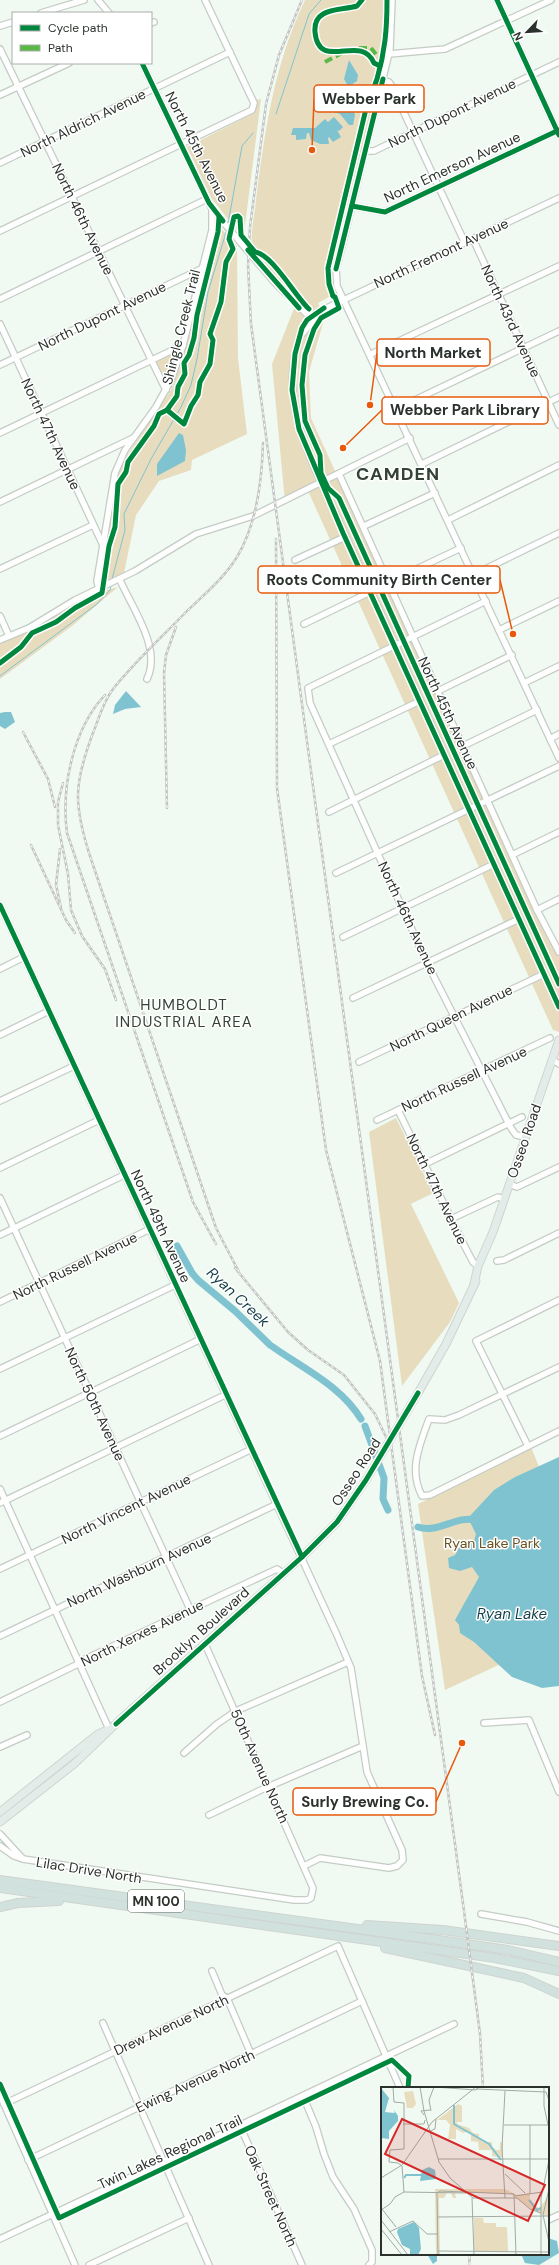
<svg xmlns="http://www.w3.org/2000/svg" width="559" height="2265" font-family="'DM Sans',sans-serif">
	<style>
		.green { fill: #e7ddbe }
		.water { fill: #80c3d0 }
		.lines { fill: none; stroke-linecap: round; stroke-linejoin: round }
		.stream { stroke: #80c3d0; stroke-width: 1 }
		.river { stroke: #80c3d0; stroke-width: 7 }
		.minor-casing { stroke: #c4ccc5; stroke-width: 8 }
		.major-casing { stroke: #cfd4d0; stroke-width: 9 }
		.highway-casing { stroke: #cfd4d0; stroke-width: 10 }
		.minor { stroke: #fdfefd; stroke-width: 5.5 }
		.major { stroke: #e2edea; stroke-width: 7 }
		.highway { stroke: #d1e1de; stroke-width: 8 }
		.rail-casing { stroke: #c3c5c3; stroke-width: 2.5 }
		.rail { stroke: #fff; stroke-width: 1; stroke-dasharray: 3; stroke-linecap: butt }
		.major-bridge-casing { stroke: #cfd4d0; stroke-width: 9; stroke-linecap: butt }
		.major-bridge { stroke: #e2edea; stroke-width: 7 }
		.quiet { stroke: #58b947; stroke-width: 4; stroke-dasharray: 8 4; stroke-linecap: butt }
		.cycleway-casing { stroke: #fff; stroke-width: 8 }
		.cycleway { stroke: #00873e; stroke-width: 5 }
		.labels { text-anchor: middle; stroke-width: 3; stroke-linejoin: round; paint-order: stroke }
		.shield { fill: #fff; stroke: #6b6f6b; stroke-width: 1 }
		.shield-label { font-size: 13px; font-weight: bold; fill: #2b312c }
		.street-label { font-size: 14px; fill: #2b312c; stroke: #fff }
		.park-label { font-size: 14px; fill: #685120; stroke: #fff }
		.neighbourhood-label { font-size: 15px; letter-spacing: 1px; fill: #344136; stroke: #fff }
		.water-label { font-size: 15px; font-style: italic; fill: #143e48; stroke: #fff }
		.district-label { font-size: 18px; font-weight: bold; letter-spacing: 1px; fill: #344136; stroke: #fff }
		.inset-river { fill: none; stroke: #80c3d0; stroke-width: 2 }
		.inset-road { fill: none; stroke: #a1aaa3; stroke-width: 1 }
		.view { fill: #d62828; fill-opacity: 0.15; stroke: #d62828; stroke-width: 2 }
		.inset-edge { fill: none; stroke: #2b312c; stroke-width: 2 }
		.leader { fill: none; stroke: #e8590c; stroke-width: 1.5 }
		.callout-dot { fill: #e8590c; stroke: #fff; stroke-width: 1.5 }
		.callout { fill: #fff; stroke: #e8590c; stroke-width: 1.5 }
		.callout-label { font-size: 15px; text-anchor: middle; font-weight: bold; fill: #2b312c }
	</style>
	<rect width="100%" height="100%" fill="#f0faf2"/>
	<g class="green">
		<path d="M305 0H389V39L340 236 333 271 335 294 318 303 325 316 309 372 311 418 460 747 535 911 559 957V1032L553 1030 308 491 285 502 272 364 297 301C289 292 257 261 253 251 249 239 255 213 256 200 265 129 274 65 305 0Z"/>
		<path d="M261 99 244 233 242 234 239 233 212 199 187 147 252 114 256 109V100Z"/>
		<path d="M217 224 237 246 238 358 247 434 192 460 191 470 159 481 136 515 124 573 104 581 100 579 117 478 123 461 171 390 182 361Z"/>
		<path d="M173 353 165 379 164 380 156 362Z"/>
		<path d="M118 587 72 626 0 679V642L34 628 96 593Z"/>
		<path d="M396 1118 433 1193 411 1204 459 1303 450 1322 402 1386 369 1132Z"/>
		<path d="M531 1447 559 1516V1637L445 1690 418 1504Z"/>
	</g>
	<g class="water">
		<path d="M349 60 358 75 357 81 351 85 350 90 344 79Z"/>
		<path d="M333 89 352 106 355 115 353 125H349L340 114 328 110 326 93Z"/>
		<path d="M334 117 343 127 339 131 337 130 341 137 333 142 329 137 328 138 329 144H320L311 140 309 133H307L306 139 296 140V135H291L293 128H315L325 119 328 122Z"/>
		<path d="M179 433 183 435 186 450 185 461 157 476V464Z"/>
		<path d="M126 691 141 707 125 709 113 714 115 705Z"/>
		<path d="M5 712H11L15 722 5 729 0 726V713Z"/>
		<path d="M559 1457V1686L542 1688 512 1677 474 1642 460 1633 459 1625 455 1620 479 1577 472 1567 460 1571 449 1568 448 1558 455 1555 460 1546 470 1544 474 1541 476 1534 468 1518 494 1490 515 1477Z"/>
		<path d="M548 2238 557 2241 559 2253 539 2265 525 2263 521 2254H548Z"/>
		<path d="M427 2254H437V2261L433 2264Z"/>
	</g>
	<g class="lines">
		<g class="stream">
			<path d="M276 114 309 14 321 0"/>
			<path d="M228 224 242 146 253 133"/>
			<path d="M112 579 125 530 124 514 151 459 181 407 191 385 197 359 208 292 227 229"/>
			<path d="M0 676 97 604 110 590 111 586"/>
		</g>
		<g class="river">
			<path d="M177 1246 192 1273 198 1280 235 1311 270 1345"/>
			<path d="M273 1347C304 1369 341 1386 361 1419"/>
			<path d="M365 1426 384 1478 383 1499 388 1510"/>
			<path d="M418 1527C438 1534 456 1515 476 1520"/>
		</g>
		<defs>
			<g id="minor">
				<path d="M98 0 109 13"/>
				<path d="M392 0 390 49 342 246 336 269 337 286 559 758"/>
				<path d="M497 0 559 135"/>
				<path d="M41 13 84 0"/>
				<path d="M151 23 154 22"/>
				<path d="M0 26 13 22"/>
				<path d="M0 49 166 390"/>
				<path d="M389 54 445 49 551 0"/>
				<path d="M142 63 212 209 276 284 313 320"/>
				<path d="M383 80 389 82 391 85 464 241"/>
				<path d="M0 95 69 63"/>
				<path d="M365 151H374L559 62"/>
				<path d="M0 163 230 52"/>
				<path d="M559 198 314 314C303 323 301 333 297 346 285 390 298 429 315 469L559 1007"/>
				<path d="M352 206 385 212 559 130"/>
				<path d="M0 231 252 110 254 103 205 0"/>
				<path d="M473 239 559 425"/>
				<path d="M0 299 207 199"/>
				<path d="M0 324 102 543"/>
				<path d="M303 333 315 318"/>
				<path d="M371 354 559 266"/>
				<path d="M0 365 203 268"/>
				<path d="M396 409 559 331"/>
				<path d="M0 433 183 345"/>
				<path d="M422 464 559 397"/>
				<path d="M339 474 537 910 559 952"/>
				<path d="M0 502 133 438"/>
				<path d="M448 520 559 465"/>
				<path d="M364 526 435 493"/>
				<path d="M295 560 345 537"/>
				<path d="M0 569 93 525"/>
				<path d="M473 575 559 533"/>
				<path d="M120 580C132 608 162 648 147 679"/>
				<path d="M389 582 461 548"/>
				<path d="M99 589 97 581 115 473 125 450 156 407 171 380 183 345 212 230V209"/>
				<path d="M486 601 308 688 310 703 427 963 511 1128 516 1135 525 1137"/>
				<path d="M0 616 9 636"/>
				<path d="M304 624 370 592"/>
				<path d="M499 630 559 601"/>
				<path d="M0 640 29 628 75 600 135 571 196 534 253 516 410 438"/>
				<path d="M524 683 559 666"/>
				<path d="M438 691 512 655"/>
				<path d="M550 739 559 734"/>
				<path d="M329 744 420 701"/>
				<path d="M463 746 537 710"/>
				<path d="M329 812 444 755"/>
				<path d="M512 855 559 832"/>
				<path d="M336 873 559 766"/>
				<path d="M0 905 337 1635 351 1668 367 1772 402 1850 403 1860 397 1866 389 1868 320 1858 304 1866"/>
				<path d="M537 910 559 899"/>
				<path d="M343 937 494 864"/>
				<path d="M0 969 24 957"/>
				<path d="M353 998 519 919"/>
				<path d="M0 1035 49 1011"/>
				<path d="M553 1060 559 1064"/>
				<path d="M359 1062 544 974"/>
				<path d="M0 1101 74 1066"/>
				<path d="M398 1110 464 1245 473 1262 478 1266"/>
				<path d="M377 1120 550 1038"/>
				<path d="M425 1164 522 1117"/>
				<path d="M0 1168 99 1120"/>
				<path d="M509 1184 517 1187 559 1167"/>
				<path d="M0 1198 190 1609"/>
				<path d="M451 1219 498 1197 504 1199"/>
				<path d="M0 1235 124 1175"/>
				<path d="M497 1261 504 1260 559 1233"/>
				<path d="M0 1302 150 1229"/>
				<path d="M559 1367 459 1415 445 1420 429 1419C420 1444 408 1470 422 1496L430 1495 559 1431"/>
				<path d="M0 1369 175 1285"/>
				<path d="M0 1436 201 1339"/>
				<path d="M528 1446 476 1341 559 1300"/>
				<path d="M0 1489 109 1729"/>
				<path d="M0 1503 227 1394"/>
				<path d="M0 1569 252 1449"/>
				<path d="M0 1636 277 1504"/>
				<path d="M0 1702 80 1663 83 1660 277 1569 283 1573"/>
				<path d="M484 1723 529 1720 559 1792"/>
				<path d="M0 1747 27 1735"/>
				<path d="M184 1753 217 1724 236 1711 348 1662"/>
				<path d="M209 1815 263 1789 363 1746"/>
				<path d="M0 1834 23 1859 14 1856 0 1846"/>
				<path d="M23 1859 294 1900H307L311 1898 313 1888 205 1644"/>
				<path d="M481 1914 527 1922 559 1931"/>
				<path d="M212 1971 222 1995 227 1998 251 2054"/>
				<path d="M103 2023 209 2265"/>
				<path d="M0 2095 75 2265"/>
				<path d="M303 2096 316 2127 324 2154 333 2177 354 2209 372 2250V2262L369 2265"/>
				<path d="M4 2104 338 1946 400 2088"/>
				<path d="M240 2126 302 2265"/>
				<path d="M28 2160 362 2001"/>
				<path d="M548 2220 559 2215"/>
				<path d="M0 2239 454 2024"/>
				<path d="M89 2265 189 2218"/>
			</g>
			<g id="major">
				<path d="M474 1284 478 1266 493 1232 559 1040"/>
				<path d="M418 1393 446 1344 476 1281"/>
				<path d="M0 1812 98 1734 107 1730"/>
				<path d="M0 1822 74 1764 123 1717 302 1557 337 1522 366 1480"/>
			</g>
			<g id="highway">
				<path d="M0 1880 453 1942 508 1950 559 1962"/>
				<path d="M0 1888 495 1958 559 1971"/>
				<path d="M0 1907 18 1903 59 1901"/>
				<path d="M367 1925 443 1930 559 1946"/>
				<path d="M385 1948 524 1978 559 1994"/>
			</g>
		</defs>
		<use href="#minor" class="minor-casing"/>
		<use href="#major" class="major-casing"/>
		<use href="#highway" class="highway-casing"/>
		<use href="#minor" class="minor"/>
		<use href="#major" class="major"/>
		<use href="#highway" class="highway"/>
		<defs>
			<g id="rail">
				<path d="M302 0 279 55 266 104 250 227 248 265 251 324 466 1926 480 2034 483 2088"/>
				<path d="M276 539 277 788 326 1150 380 1361 422 1676 435 1735"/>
				<path d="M105 695C73 729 61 787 67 833L193 1202 216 1244"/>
				<path d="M23 732 48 779 55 807"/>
				<path d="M63 783 58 802V825L68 874 71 910 82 936 105 969 116 1000"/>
				<path d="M167 808 164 673 166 655 176 627"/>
				<path d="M31 845 66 920 75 933"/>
				<path d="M60 849 56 885 61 908"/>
				<path d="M235 1268 288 1332 308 1350 344 1375 375 1414 387 1439"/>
				<path d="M239 1272 216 1228 90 856C73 804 74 783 93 733 99 718 103 702 113 689 135 661 163 636 188 610 206 593 224 578 237 557 257 524 262 481 263 443"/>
				<path d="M469 2265 470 2254"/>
			</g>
		</defs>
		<use href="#rail" class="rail-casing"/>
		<use href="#rail" class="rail"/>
		<defs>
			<path id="major-bridge" d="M366 1480 418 1393"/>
		</defs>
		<use href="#major-bridge" class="major-bridge-casing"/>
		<use href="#major-bridge" class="major-bridge"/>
		<g class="quiet">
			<path d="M359 48H371L378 57 382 58"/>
			<path d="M325 62 342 53"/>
		</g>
		<defs>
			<g id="cycleway">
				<path d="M362 0 357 6C340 11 313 7 315 32 319 73 361 32 374 63L380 66"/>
				<path d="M497 0 559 135"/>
				<path d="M142 63 209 203 223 221"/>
				<path d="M352 206 385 212 559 130"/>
				<path d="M248 250 299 308"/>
				<path d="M336 269 383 79"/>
				<path d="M333 296 335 297 339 308 321 318 314 329 305 355 302 385 305 421 320 455 321 473 328 488 339 498 559 984"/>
				<path d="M333 296 329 284 328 268 365 113C365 95 373 94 377 79 385 52 387 29 387 0"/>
				<path d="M324 308 307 320 302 328 295 354 292 390 299 429 343 533 559 1007"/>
				<path d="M167 410 184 424 191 406 198 395 200 382 210 364 213 340 210 334 221 302 226 262 233 249 229 239 234 217 238 216 240 218 241 235 255 252C272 254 295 296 309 309"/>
				<path d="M0 663 21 647 32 633 56 622 75 608 102 593 109 546 115 527 118 484 126 472 128 462 154 426 159 414 167 410 177 396 178 387 185 374 184 363 189 355 194 338 197 315 218 232 219 217"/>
				<path d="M0 905 302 1557"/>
				<path d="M116 1724 302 1557 337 1522 366 1480 418 1393"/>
				<path d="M0 2084 59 2218 392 2060 409 2076 408 2088"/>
			</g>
		</defs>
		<use href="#cycleway" class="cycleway-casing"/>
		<use href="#cycleway" class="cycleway"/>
	</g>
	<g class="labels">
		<rect class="shield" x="128" y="1890" width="56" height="22" rx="3"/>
		<g class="shield-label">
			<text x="156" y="1906">MN 100</text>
		</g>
		<g class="street-label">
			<text transform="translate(452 113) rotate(-26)" y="5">North Dupont Avenue</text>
			<text transform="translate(83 123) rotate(-26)" y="5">North Aldrich Avenue</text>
			<text transform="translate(197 147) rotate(63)" y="5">North 45th Avenue</text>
			<text transform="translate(452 167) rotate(-25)" y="5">North Emerson Avenue</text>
			<text transform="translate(83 219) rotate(64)" y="5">North 46th Avenue</text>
			<text transform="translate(441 253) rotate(-25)" y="5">North Fremont Avenue</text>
			<text transform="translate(102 316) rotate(-26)" y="5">North Dupont Avenue</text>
			<text transform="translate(511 321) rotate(65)" y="5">North 43rd Avenue</text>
			<text transform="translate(181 327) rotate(-76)" y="5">Shingle Creek Trail</text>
			<text transform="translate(51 434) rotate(65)" y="5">North 47th Avenue</text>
			<text transform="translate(448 713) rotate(65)" y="5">North 45th Avenue</text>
			<text transform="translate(408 918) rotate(65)" y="5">North 46th Avenue</text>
			<text transform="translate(451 1018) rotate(-26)" y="5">North Queen Avenue</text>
			<text transform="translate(464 1079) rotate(-25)" y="5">North Russell Avenue</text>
			<text transform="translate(524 1141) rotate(-71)" y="5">Osseo Road</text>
			<text transform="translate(437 1189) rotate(64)" y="5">North 47th Avenue</text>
			<text transform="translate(161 1226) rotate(65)" y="5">North 49th Avenue</text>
			<text transform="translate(75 1266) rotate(-26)" y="5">North Russell Avenue</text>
			<text transform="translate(95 1404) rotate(65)" y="5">North 50th Avenue</text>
			<text transform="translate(356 1472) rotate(-57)" y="5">Osseo Road</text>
			<text transform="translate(126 1509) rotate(-26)" y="5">North Vincent Avenue</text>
			<text transform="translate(139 1570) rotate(-25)" y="5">North Washburn Avenue</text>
			<text transform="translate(201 1631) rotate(-42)" y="5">Brooklyn Boulevard</text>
			<text transform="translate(142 1633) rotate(-26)" y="5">North Xerxes Avenue</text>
			<text transform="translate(260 1766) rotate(66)" y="5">50th Avenue North</text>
			<text transform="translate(89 1870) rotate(9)" y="5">Lilac Drive North</text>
			<text transform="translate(171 2025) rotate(-25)" y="5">Drew Avenue North</text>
			<text transform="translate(195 2081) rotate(-25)" y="5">Ewing Avenue North</text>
			<text transform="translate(170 2152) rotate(-25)" y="5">Twin Lakes Regional Trail</text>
			<text transform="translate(271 2196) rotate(66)" y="5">Oak Street North</text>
		</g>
		<g class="park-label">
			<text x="492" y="1548">Ryan Lake Park</text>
		</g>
		<g class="neighbourhood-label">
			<text x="184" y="1010">HUMBOLDT<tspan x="184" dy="17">INDUSTRIAL AREA</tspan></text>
		</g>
		<g class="water-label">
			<text transform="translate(238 1297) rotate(43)" y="5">Ryan Creek</text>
			<text x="512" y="1619">Ryan Lake</text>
		</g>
		<g class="district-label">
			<text x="398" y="480">CAMDEN</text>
		</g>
	</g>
	<g transform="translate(381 2087)">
		<rect width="168" height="168" fill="#f0faf2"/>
		<path d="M32 4 35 17 32 21H26L23 5ZM77 17 81 19V35H76V37L88 41 92 46 98 47V51L102 55H111V60L115 63H119V55H122V71L111 69V63H98L97 55 90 54V47L87 44 82 46 75 42V52H67L69 38 65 33H56ZM54 102H124L136 108 149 106V112L158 122 168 108V128L164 129 150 122 128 106H74L75 111H72L70 106H66L63 111H58L59 168H55ZM93 131H102L103 136H115V140H126L127 164H93Z" fill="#e7ddbe"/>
		<path d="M0 1 8 11 4 25 13 26 14 25 13 24V23L17 29V34L8 44V52L0 51ZM48 80 54 83 55 92 39 94 41 83ZM33 135 38 141 40 162 37 168H29V162L21 158 16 145 17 142Z" fill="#80c3d0"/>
		<path class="inset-river" d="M73 18V37L108 57 120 73M23 91 25 88H43M148 113 156 123 160 121"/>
		<path class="inset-road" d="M12 0 13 15 23 16V62L9 63 8 75 17 76 21 79 23 105M39 0 43 24 58 75 69 91 92 111M53 0 95 3 98 0M163 0V19L167 38M95 2 165 5 168 13M50 24 48 13 53 0M43 28 40 24 49 23M22 37H43L44 33M123 38H167M149 38V106M49 44 54 42 55 32M57 72H168M124 87 144 106M0 91 21 78 51 35 95 0M168 102 162 128 168 155M134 109 161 105M91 111 93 168M92 111H136L149 122 160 126M124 111 121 61 124 4M1 122 15 140M0 123 9 117 14 110 23 105 85 106M57 130 168 129M0 133 27 168M0 142 21 168M8 145 32 134 46 147H57M57 164 168 165M57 168 56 106 59 104 133 107 135 168M160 168V111L168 73"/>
		<path class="view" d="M21 32 164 98 147 134 4 67Z"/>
		<rect width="168" height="168" class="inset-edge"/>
	</g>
	<path class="leader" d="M312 150L314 99M370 405L377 353M343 448L382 410M513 634L500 580M462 1743L436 1802"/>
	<g class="callout-dot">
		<circle cx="312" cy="150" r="4"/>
		<circle cx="370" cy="405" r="4"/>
		<circle cx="343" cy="448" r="4"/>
		<circle cx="513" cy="634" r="4"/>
		<circle cx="462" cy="1743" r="4"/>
	</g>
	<g class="callout">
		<rect x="314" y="85" width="110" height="27" rx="4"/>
		<rect x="377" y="339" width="113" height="27" rx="4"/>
		<rect x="382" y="397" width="166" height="27" rx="4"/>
		<rect x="258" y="566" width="242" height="27" rx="4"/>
		<rect x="293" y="1788" width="143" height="27" rx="4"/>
	</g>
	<g class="callout-label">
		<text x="369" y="104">Webber Park</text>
		<text x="433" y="358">North Market</text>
		<text x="465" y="415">Webber Park Library</text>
		<text x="379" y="585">Roots Community Birth Center</text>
		<text x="365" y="1807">Surly Brewing Co.</text>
	</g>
	<rect x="12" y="12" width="140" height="52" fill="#ffffff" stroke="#aaadab"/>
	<rect x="20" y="25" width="20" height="6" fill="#00873e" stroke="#aaadab"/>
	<text x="48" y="32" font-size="12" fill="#2b312c">Cycle path</text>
	<rect x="20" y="45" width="20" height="6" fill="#58b947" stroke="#aaadab"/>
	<text x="48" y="52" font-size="12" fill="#2b312c">Path</text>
	<g transform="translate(527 32) rotate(245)" stroke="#ffffff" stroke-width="3" paint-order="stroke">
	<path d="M0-3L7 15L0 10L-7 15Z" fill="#2b312c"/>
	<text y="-6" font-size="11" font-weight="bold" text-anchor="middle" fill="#2b312c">N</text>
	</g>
</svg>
